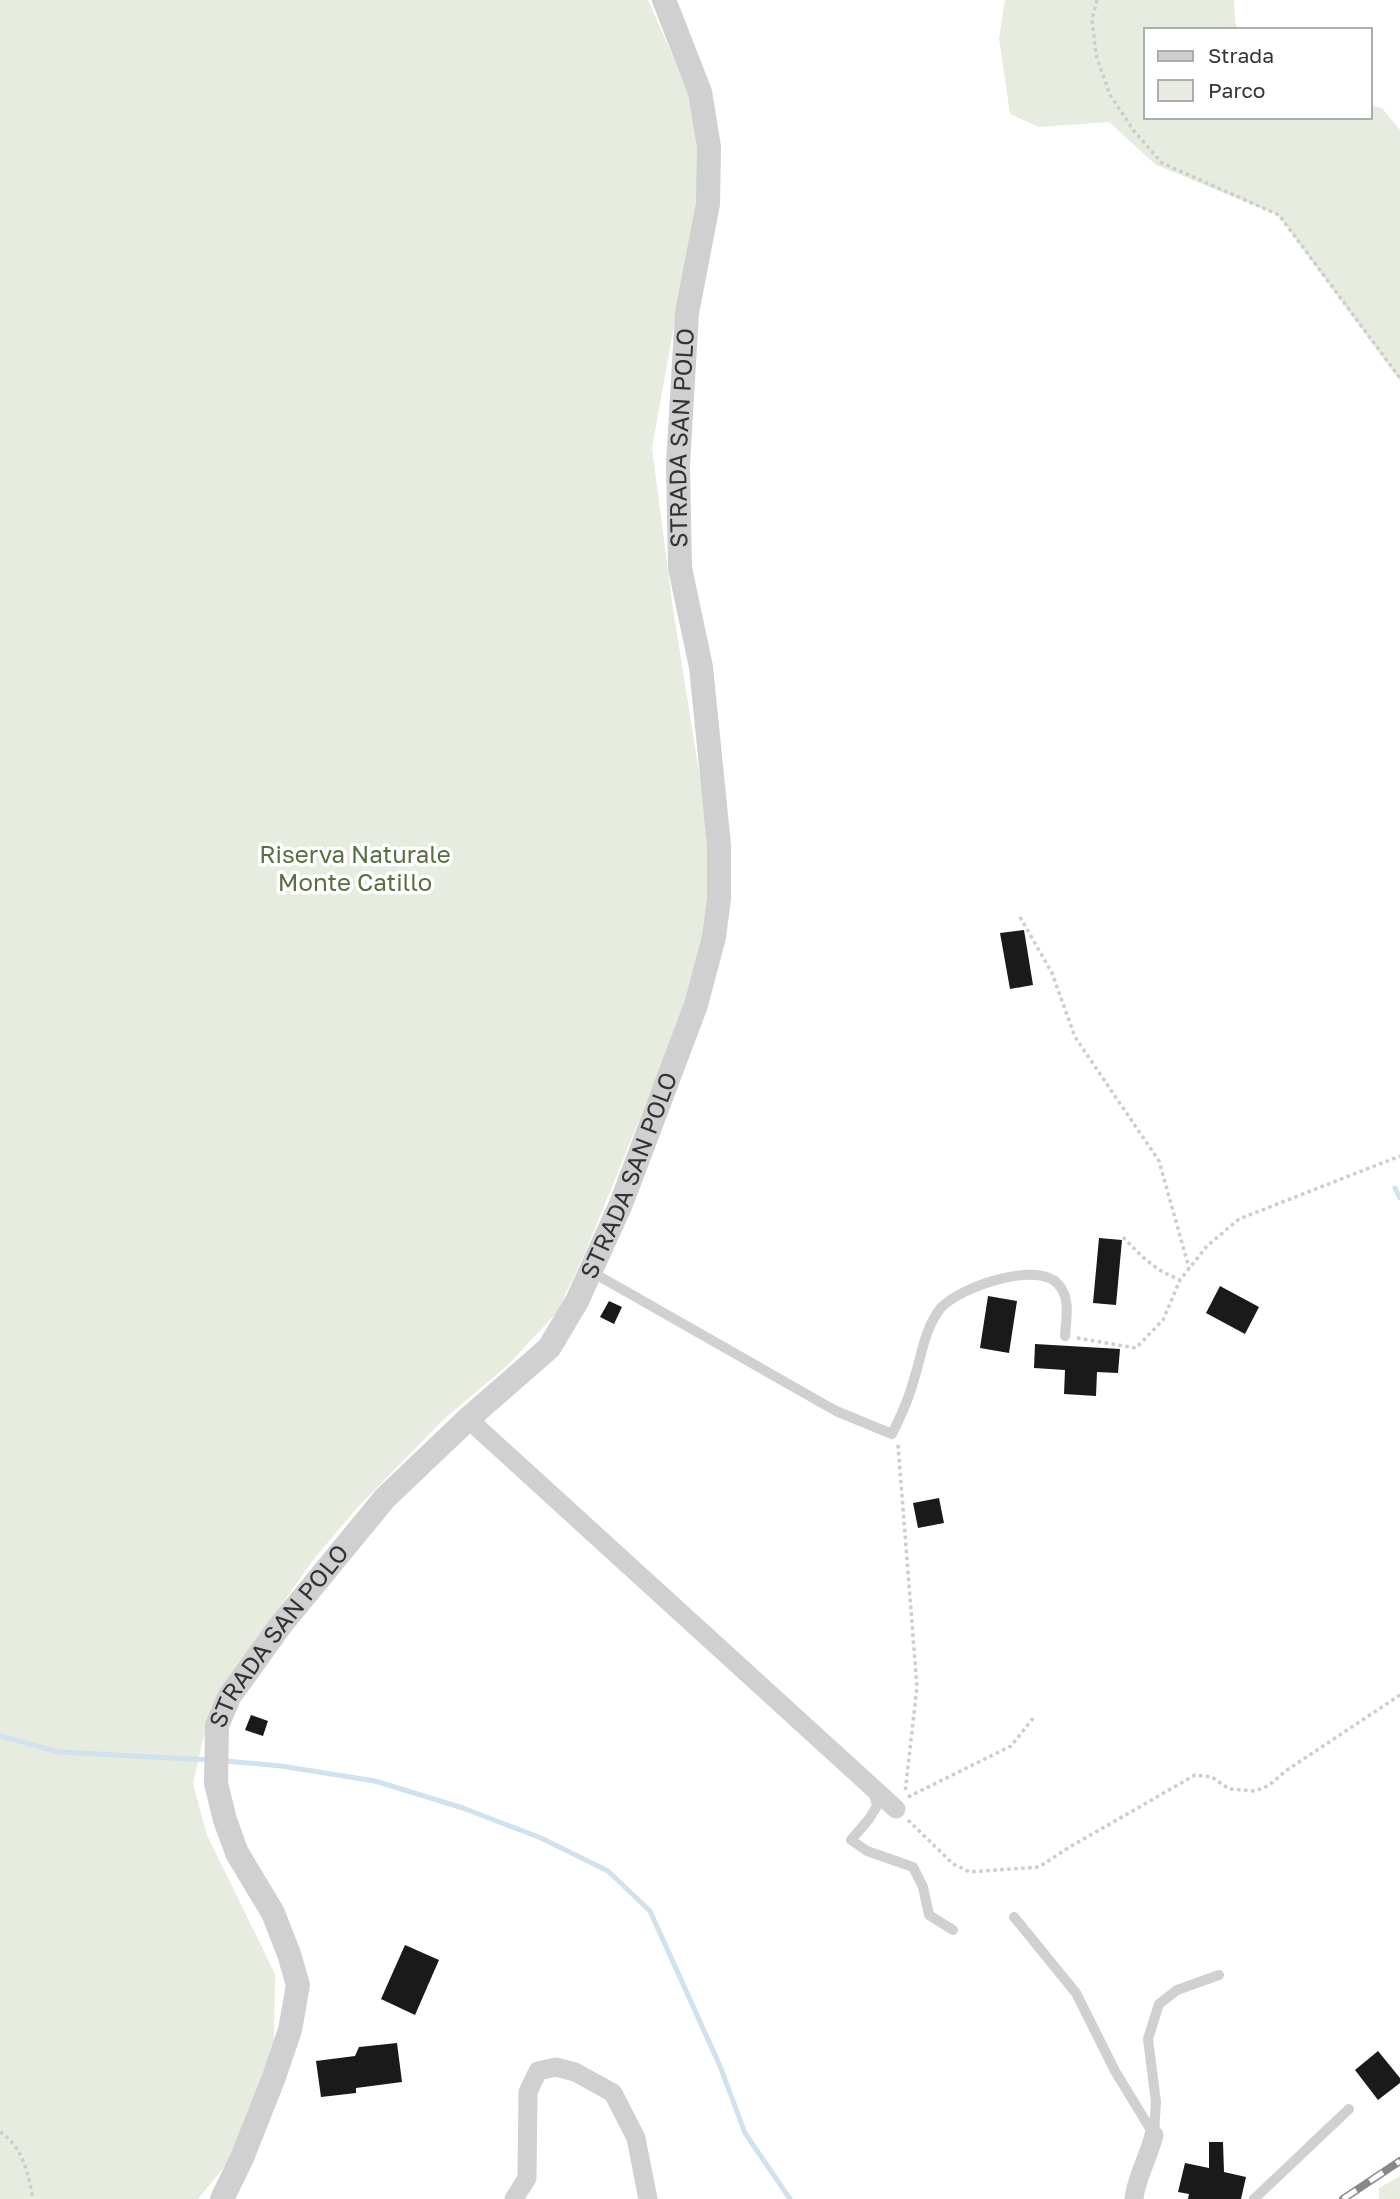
<svg xmlns="http://www.w3.org/2000/svg" width="1400" height="2199" font-family="'Golos Text',sans-serif">
	<style>
		.green { fill: #e6ecdf }
		.lines { fill: none; stroke-linecap: round; stroke-linejoin: round }
		.stream { stroke: #cfe2ee; stroke-width: 5 }
		.building { fill: #1a1a1a }
		.path { stroke: #cdcdcd; stroke-width: 3.5; stroke-dasharray: 3.5 3.5; stroke-linecap: butt }
		.service { stroke: #d0d0d0; stroke-width: 10 }
		.minor { stroke: #d0d0d0; stroke-width: 19 }
		.tertiary { stroke: #d0d0d0; stroke-width: 24 }
		.rail-casing { stroke: #888; stroke-width: 8 }
		.rail { stroke: #fff; stroke-width: 5; stroke-dasharray: 16; stroke-linecap: butt }
		.labels { text-anchor: middle; stroke-width: 7; stroke-linejoin: round; paint-order: stroke }
		.street-label { font-size: 24px; fill: #333; stroke: #fff }
		.park-label { font-size: 24px; fill: #56703f; stroke: #fff }
	</style>
	<rect width="100%" height="100%" fill="#fff"/>
	<g class="green">
		<path d="M0 0H648L698 113 702 200 675 320 652 448 673 609 712 853 706 927 686 1005 585 1253 557 1312 507 1366 444 1419 356 1509 313 1560 276 1613 213 1709 203 1739 193 1784 207 1835 275 1974 274 2045 228 2162 198 2199H0Z"/>
		<path d="M1005 0H1234L1235 23 1239 30H1146V117H1370V105L1382 108 1400 130V381L1278 215 1156 165 1109 122 1039 127 1010 114 999 38Z"/>
		<path d="M1400 2176V2199H1379V2188Z"/>
	</g>
	<g class="lines">
		<g class="stream">
			<path d="M1395 1188 1400 1198"/>
			<path d="M0 1736 59 1752 211 1760"/>
			<path d="M225 1761 281 1766 375 1781 463 1808 541 1838 608 1871 650 1911 720 2066 745 2133 790 2199"/>
		</g>
	</g>
	<g class="building">
		<path d="M1024 930 1033 985 1010 989 1000 933Z"/>
		<path d="M1099 1238 1122 1240 1116 1305 1093 1303Z"/>
		<path d="M1220 1286 1259 1307 1245 1334 1206 1313Z"/>
		<path d="M988 1296 1017 1301 1009 1353 980 1348Z"/>
		<path d="M609 1301 622 1307 614 1324 600 1317Z"/>
		<path d="M1035 1344 1120 1349 1118 1373 1097 1372 1096 1396 1064 1394 1065 1370 1034 1368Z"/>
		<path d="M939 1498 944 1523 918 1528 913 1503Z"/>
		<path d="M251 1715 268 1721 263 1736 245 1730Z"/>
		<path d="M405 1945 439 1960 415 2015 381 1999Z"/>
		<path d="M397 2043 402 2082 356 2088V2093L321 2097 316 2061 355 2056 359 2047Z"/>
		<path d="M1378 2051 1400 2078V2083L1378 2100 1355 2070Z"/>
		<path d="M1209 2142H1223L1224 2172 1246 2177 1241 2199H1188L1189 2194 1178 2192 1185 2163 1209 2168Z"/>
	</g>
	<g class="lines">
		<g class="path">
			<path d="M1097 0 1092 19 1096 55 1110 95 1134 131 1162 163 1279 215 1400 378"/>
			<path d="M1020 917 1052 973 1075 1037 1159 1161 1189 1268"/>
			<path d="M1123 1237C1140 1255 1155 1271 1179 1279"/>
			<path d="M1077 1338 1136 1348 1163 1320 1180 1280 1207 1246 1239 1219 1400 1156"/>
			<path d="M898 1445 917 1687 905 1793"/>
			<path d="M908 1797 1011 1746 1034 1717"/>
			<path d="M908 1820 953 1864 970 1872 1039 1867 1068 1848 1195 1775 1212 1777 1229 1789 1255 1791 1268 1786 1287 1770 1400 1695"/>
			<path d="M0 2132C23 2147 28 2173 33 2199"/>
		</g>
		<g class="service">
			<path d="M590 1271 836 1411 892 1434C901 1416 909 1399 914 1379 922 1355 924 1330 940 1309 957 1288 1037 1260 1058 1284 1071 1298 1066 1319 1065 1336"/>
			<path d="M874 1794 877 1806 869 1819 851 1840 867 1851 913 1867 923 1887 929 1915 953 1930"/>
			<path d="M1014 1917 1076 1993 1115 2071 1154 2135"/>
			<path d="M1154 2133 1156 2102 1148 2039 1159 2004 1177 1990 1219 1975"/>
			<path d="M1254 2199 1349 2109"/>
		</g>
		<g class="minor">
			<path d="M470 1417 479 1429 896 1809"/>
			<path d="M514 2199 527 2178 528 2092 538 2071 556 2067 575 2072 613 2093 636 2138 648 2199"/>
			<path d="M1134 2199C1136 2177 1149 2157 1154 2135"/>
		</g>
		<path class="tertiary" id="s1" d="M222 2199 242 2158 274 2077 290 2030 298 1985 289 1954 273 1913 237 1853 225 1820 216 1783 217 1726 229 1697 280 1626 385 1498 470 1417 549 1348 577 1301 621 1204 696 1005 714 937 719 899V845L701 667 680 568 678 464 687 313 708 204 709 147 700 92 664 0"/>
		<defs>
			<path id="rail" d="M1343 2199 1400 2161"/>
		</defs>
		<use href="#rail" class="rail-casing"/>
		<use href="#rail" class="rail"/>
	</g>
	<g class="labels">
		<g class="street-label">
			<text dy="8" stroke="none"><textPath href="#s1" startOffset="1958">STRADA SAN POLO</textPath></text>
			<text dy="8" stroke="none"><textPath href="#s1" startOffset="1202">STRADA SAN POLO</textPath></text>
			<text dy="8" stroke="none"><textPath href="#s1" startOffset="614">STRADA SAN POLO</textPath></text>
		</g>
		<g class="park-label">
			<text x="355" y="863">Riserva Naturale<tspan x="355" dy="28">Monte Catillo</tspan></text>
		</g>
	</g>
	<rect x="1144" y="28" width="228" height="91" fill="#ffffff" stroke="#adadad" stroke-width="2"/>
	<rect x="1158" y="51" width="35" height="10" fill="#d0d0d0" stroke="#adadad" stroke-width="2"/>
	<text x="1208" y="63" font-size="21" fill="#333333">Strada</text>
	<rect x="1158" y="80" width="35" height="21" fill="#e6ecdf" stroke="#adadad" stroke-width="2"/>
	<text x="1208" y="98" font-size="21" fill="#333333">Parco</text>
</svg>
